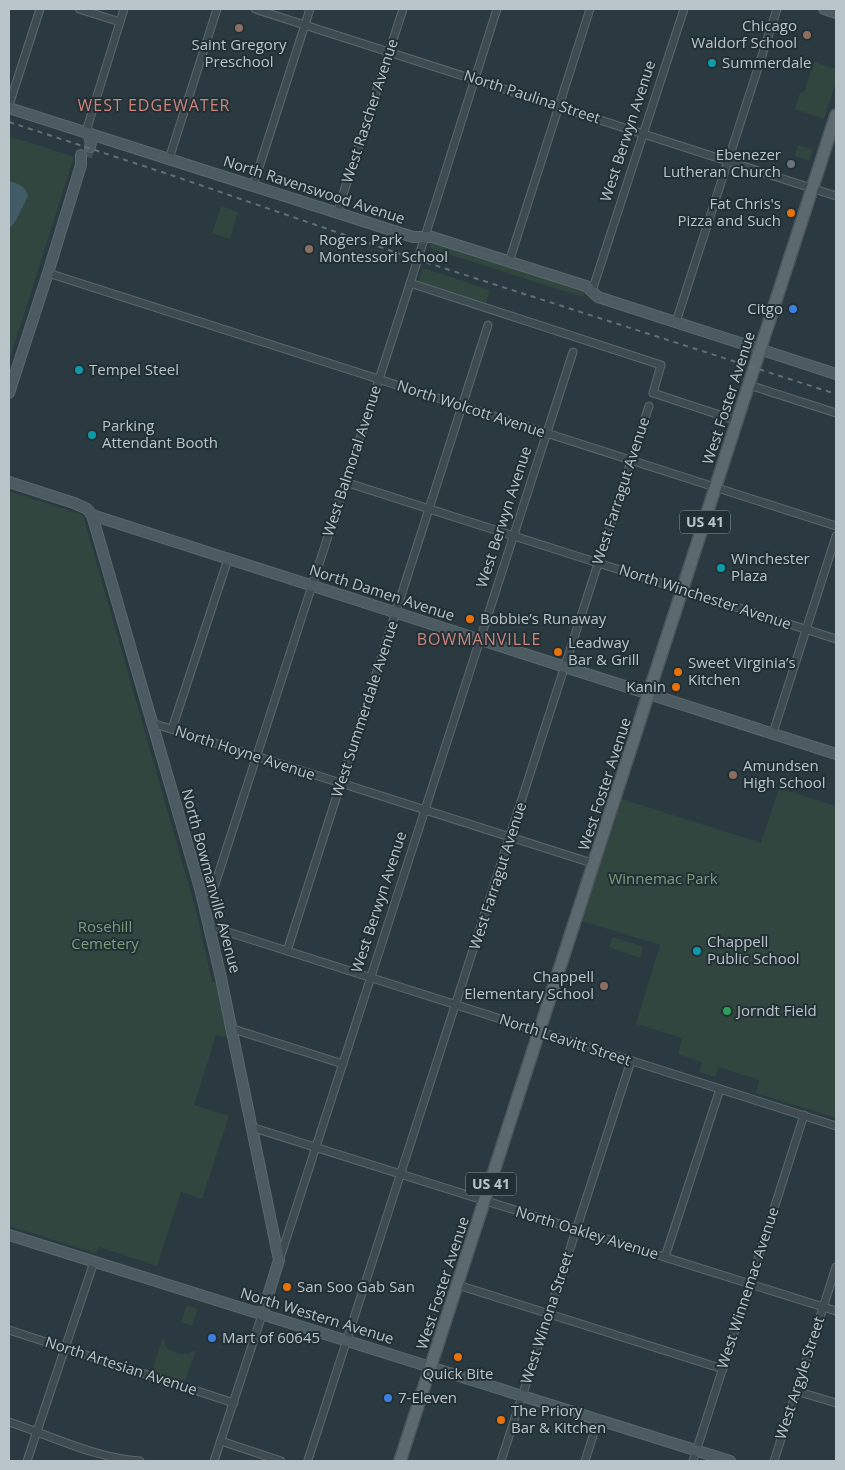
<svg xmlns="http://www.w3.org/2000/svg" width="845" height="1470" font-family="'Open Sans',sans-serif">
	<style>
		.green { fill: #30463f }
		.water { fill: #415c67 }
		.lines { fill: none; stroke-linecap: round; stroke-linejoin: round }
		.secondary-tunnel { stroke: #404f55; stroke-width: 10; stroke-dasharray: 10 5; stroke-linecap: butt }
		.street-casing { stroke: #5b686d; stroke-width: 9 }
		.secondary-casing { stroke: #5b686d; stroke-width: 12 }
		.primary-casing { stroke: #4a575c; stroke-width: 14 }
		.street { stroke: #3e4b50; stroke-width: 7 }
		.secondary { stroke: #4c5b62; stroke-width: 10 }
		.primary { stroke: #5c6a6f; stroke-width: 11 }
		.rail { stroke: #607076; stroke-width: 2; stroke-dasharray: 5 5; stroke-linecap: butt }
		.education-dot { fill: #8d6e63; stroke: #223035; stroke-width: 2 }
		.culture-dot { fill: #0f9aa8; stroke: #223035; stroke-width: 2 }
		.worship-dot { fill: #6b7280; stroke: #223035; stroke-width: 2 }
		.food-dot { fill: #e8710a; stroke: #223035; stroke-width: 2 }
		.shop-dot { fill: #3f7fe0; stroke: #223035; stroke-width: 2 }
		.leisure-dot { fill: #2e9e5b; stroke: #223035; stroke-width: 2 }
		.labels { text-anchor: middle; stroke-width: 4; stroke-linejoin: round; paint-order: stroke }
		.shield { fill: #223035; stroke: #8c989d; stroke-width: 1 }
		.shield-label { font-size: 14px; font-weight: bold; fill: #bac5ca }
		.poi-label { font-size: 15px; fill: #bac5ca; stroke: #223035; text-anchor: start }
		.street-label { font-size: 15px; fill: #bac5ca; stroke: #223035 }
		.park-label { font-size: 15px; fill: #7e9d7b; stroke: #223035 }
		.neighbourhood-label { font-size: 16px; letter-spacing: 1px; fill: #ce857c; stroke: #223035 }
	</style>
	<rect width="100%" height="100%" fill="#2a3a40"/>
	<g class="green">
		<path d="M814 62 836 69V82L824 119 795 109 800 93 804 92Z"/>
		<path d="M9 136 74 157 9 361Z"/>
		<path d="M798 145 813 150 809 161 795 156Z"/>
		<path d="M221 206 238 212 230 239 212 233Z"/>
		<path d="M432 241 585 290 583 297 429 248Z"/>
		<path d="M423 268 490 290 486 303 418 281Z"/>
		<path d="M9 491 83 515 197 914 212 982 217 983 228 1037 216 1035 194 1105 229 1116 202 1199 181 1192 157 1266 99 1247 96 1253 9 1226Z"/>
		<path d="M779 788 836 806V1118L756 1093 759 1080 719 1067 715 1077 699 1072 702 1062 678 1054 682 1038 636 1024 660 945 582 921 622 799 761 843Z"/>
		<path d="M613 937 636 944V945L643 947 640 958 609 947Z"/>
		<path d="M187 1305 198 1309 192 1326 181 1322Z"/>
		<path d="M163 1337 166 1347 169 1350 181 1354H188L196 1350 184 1384 151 1374Z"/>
	</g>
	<path class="water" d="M9 181C18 184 25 185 28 196L15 222 9 229Z"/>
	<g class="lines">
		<path class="secondary-tunnel" d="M87 157 90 147"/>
		<defs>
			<g id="street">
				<path d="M79 9 120 22"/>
				<path d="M255 9 836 196"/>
				<path d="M9 105 40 9"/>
				<path d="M88 133V125L124 9"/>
				<path d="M169 159 217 9"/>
				<path d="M253 186 310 9"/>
				<path d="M337 213 403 9"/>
				<path d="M509 262 590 9"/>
				<path d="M48 273 836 526"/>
				<path d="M410 283 661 365 653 393 738 421"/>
				<path d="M592 291 684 9"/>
				<path d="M676 322 777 9"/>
				<path d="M749 385 836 413"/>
				<path d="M345 482 836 639"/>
				<path d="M152 723 595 864"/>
				<path d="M172 729 228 559"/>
				<path d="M773 733 836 536"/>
				<path d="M206 912 408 290 497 9"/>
				<path d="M209 926 836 1126"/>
				<path d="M287 951 488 325"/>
				<path d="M230 1028 343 1064"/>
				<path d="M251 1127 836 1311"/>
				<path d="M665 1257 720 1089"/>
				<path d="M280 1258 573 352"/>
				<path d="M458 1285 723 1369"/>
				<path d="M9 1330 234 1403"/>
				<path d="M796 1391 836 1403"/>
				<path d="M9 1422C52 1436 95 1458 140 1461"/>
				<path d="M221 1441 281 1461"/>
				<path d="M308 1460 649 406"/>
				<path d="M27 1461 94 1262"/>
				<path d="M214 1461 262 1315"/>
				<path d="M501 1461 631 1061"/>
				<path d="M585 1461 598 1420"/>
				<path d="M693 1461 804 1115"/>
				<path d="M774 1461 836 1267"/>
			</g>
			<g id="secondary">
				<path d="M824 9 836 13"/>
				<path d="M9 108 413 237H432L586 286 598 297 836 374"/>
				<path d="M88 133 91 143 90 147"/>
				<path d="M9 393 48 273 81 165V155"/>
				<path d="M9 482 74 503 87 509 92 515 836 754"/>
				<path d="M92 515 200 888 221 978 279 1260 262 1315"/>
				<path d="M9 1235 730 1461"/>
			</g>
			<path id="primary" d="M400 1461 836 115"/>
		</defs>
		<use href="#street" class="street-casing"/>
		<use href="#secondary" class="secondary-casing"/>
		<use href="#primary" class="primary-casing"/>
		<use href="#street" class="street"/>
		<use href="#secondary" class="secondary"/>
		<use href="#primary" class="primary"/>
		<path class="rail" d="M9 122 168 174 406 256 836 394"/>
	</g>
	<g class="education-dot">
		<circle cx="239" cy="28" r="5"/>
		<circle cx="807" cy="35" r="5"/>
		<circle cx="309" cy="249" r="5"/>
		<circle cx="733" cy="775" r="5"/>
		<circle cx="604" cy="986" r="5"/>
	</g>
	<g class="culture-dot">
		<circle cx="712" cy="63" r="5"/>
		<circle cx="79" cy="370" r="5"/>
		<circle cx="92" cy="435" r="5"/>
		<circle cx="721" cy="568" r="5"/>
		<circle cx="697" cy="951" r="5"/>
	</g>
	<circle class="worship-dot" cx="791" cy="164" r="5"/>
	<g class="food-dot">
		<circle cx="791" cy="213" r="5"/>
		<circle cx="470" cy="619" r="5"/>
		<circle cx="558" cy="652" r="5"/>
		<circle cx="678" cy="672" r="5"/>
		<circle cx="676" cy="687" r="5"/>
		<circle cx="287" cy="1287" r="5"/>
		<circle cx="458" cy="1357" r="5"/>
		<circle cx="501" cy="1420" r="5"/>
	</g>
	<g class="shop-dot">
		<circle cx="793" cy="309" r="5"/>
		<circle cx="212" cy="1338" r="5"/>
		<circle cx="388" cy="1398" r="5"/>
	</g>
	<circle class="leisure-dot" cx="727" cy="1011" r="5"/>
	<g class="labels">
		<g class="shield">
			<rect x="680" y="510.5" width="50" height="23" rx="4"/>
			<rect x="466" y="1172.5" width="50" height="23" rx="4"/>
		</g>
		<g class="shield-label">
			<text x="705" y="527">US 41</text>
			<text x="491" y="1189">US 41</text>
		</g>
		<g class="poi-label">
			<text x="797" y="31" text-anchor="end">Chicago<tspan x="797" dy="17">Waldorf School</tspan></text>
			<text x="239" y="50" text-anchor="middle">Saint Gregory<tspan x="239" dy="17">Preschool</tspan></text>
			<text x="722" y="68">Summerdale</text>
			<text x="781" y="160" text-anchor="end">Ebenezer<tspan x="781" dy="17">Lutheran Church</tspan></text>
			<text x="781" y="209" text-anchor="end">Fat Chris's<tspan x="781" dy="17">Pizza and Such</tspan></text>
			<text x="319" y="245">Rogers Park<tspan x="319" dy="17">Montessori School</tspan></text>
			<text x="783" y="314" text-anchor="end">Citgo</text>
			<text x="89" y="375">Tempel Steel</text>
			<text x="102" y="431">Parking<tspan x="102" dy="17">Attendant Booth</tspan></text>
			<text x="731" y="564">Winchester<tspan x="731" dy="17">Plaza</tspan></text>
			<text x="480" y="624">Bobbie’s Runaway</text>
			<text x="568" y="648">Leadway<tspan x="568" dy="17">Bar &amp; Grill</tspan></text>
			<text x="688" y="668">Sweet Virginia’s<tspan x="688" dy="17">Kitchen</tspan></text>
			<text x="666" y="692" text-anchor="end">Kanin</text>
			<text x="743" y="771">Amundsen<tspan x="743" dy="17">High School</tspan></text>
			<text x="707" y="947">Chappell<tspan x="707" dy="17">Public School</tspan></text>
			<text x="594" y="982" text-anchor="end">Chappell<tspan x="594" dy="17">Elementary School</tspan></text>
			<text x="737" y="1016">Jorndt Field</text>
			<text x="297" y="1292">San Soo Gab San</text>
			<text x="222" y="1343">Mart of 60645</text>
			<text x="458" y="1379" text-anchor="middle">Quick Bite</text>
			<text x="398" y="1403">7-Eleven</text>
			<text x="511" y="1416">The Priory<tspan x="511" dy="17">Bar &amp; Kitchen</tspan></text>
		</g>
		<g class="street-label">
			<text transform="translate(532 97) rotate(18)" y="5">North Paulina Street</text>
			<text transform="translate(370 111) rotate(-72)" y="5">West Rascher Avenue</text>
			<text transform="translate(628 131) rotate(-72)" y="5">West Berwyn Avenue</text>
			<text transform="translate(314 190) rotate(18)" y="5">North Ravenswood Avenue</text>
			<text transform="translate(729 398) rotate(-72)" y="5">West Foster Avenue</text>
			<text transform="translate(471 409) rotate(18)" y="5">North Wolcott Avenue</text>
			<text transform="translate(352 461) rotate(-72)" y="5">West Balmoral Avenue</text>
			<text transform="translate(621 491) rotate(-72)" y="5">West Farragut Avenue</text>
			<text transform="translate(504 517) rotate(-72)" y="5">West Berwyn Avenue</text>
			<text transform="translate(382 593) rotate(18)" y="5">North Damen Avenue</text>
			<text transform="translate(705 597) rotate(18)" y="5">North Winchester Avenue</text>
			<text transform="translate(365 709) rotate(-72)" y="5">West Summerdale Avenue</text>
			<text transform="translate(245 753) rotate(18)" y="5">North Hoyne Avenue</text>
			<text transform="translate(605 784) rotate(-72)" y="5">West Foster Avenue</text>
			<text transform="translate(498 876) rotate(-72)" y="5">West Farragut Avenue</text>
			<text transform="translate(211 881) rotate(75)" y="5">North Bowmanville Avenue</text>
			<text transform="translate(379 902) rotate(-72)" y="5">West Berwyn Avenue</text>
			<text transform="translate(565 1040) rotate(18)" y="5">North Leavitt Street</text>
			<text transform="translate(587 1233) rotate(17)" y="5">North Oakley Avenue</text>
			<text transform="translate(443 1283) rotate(-72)" y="5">West Foster Avenue</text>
			<text transform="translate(748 1288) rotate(-72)" y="5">West Winnemac Avenue</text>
			<text transform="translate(317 1316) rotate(17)" y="5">North Western Avenue</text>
			<text transform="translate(547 1318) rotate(-72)" y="5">West Winona Street</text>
			<text transform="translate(121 1366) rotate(18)" y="5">North Artesian Avenue</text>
			<text transform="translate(800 1378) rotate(-72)" y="5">West Argyle Street</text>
		</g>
		<g class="park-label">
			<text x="663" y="884">Winnemac Park</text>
			<text x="105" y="932">Rosehill<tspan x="105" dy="17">Cemetery</tspan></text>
		</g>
		<g class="neighbourhood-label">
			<text x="154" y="111">WEST EDGEWATER</text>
			<text x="479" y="645">BOWMANVILLE</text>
		</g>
	</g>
	<rect width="845" height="1470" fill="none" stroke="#bac5ca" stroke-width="20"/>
</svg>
